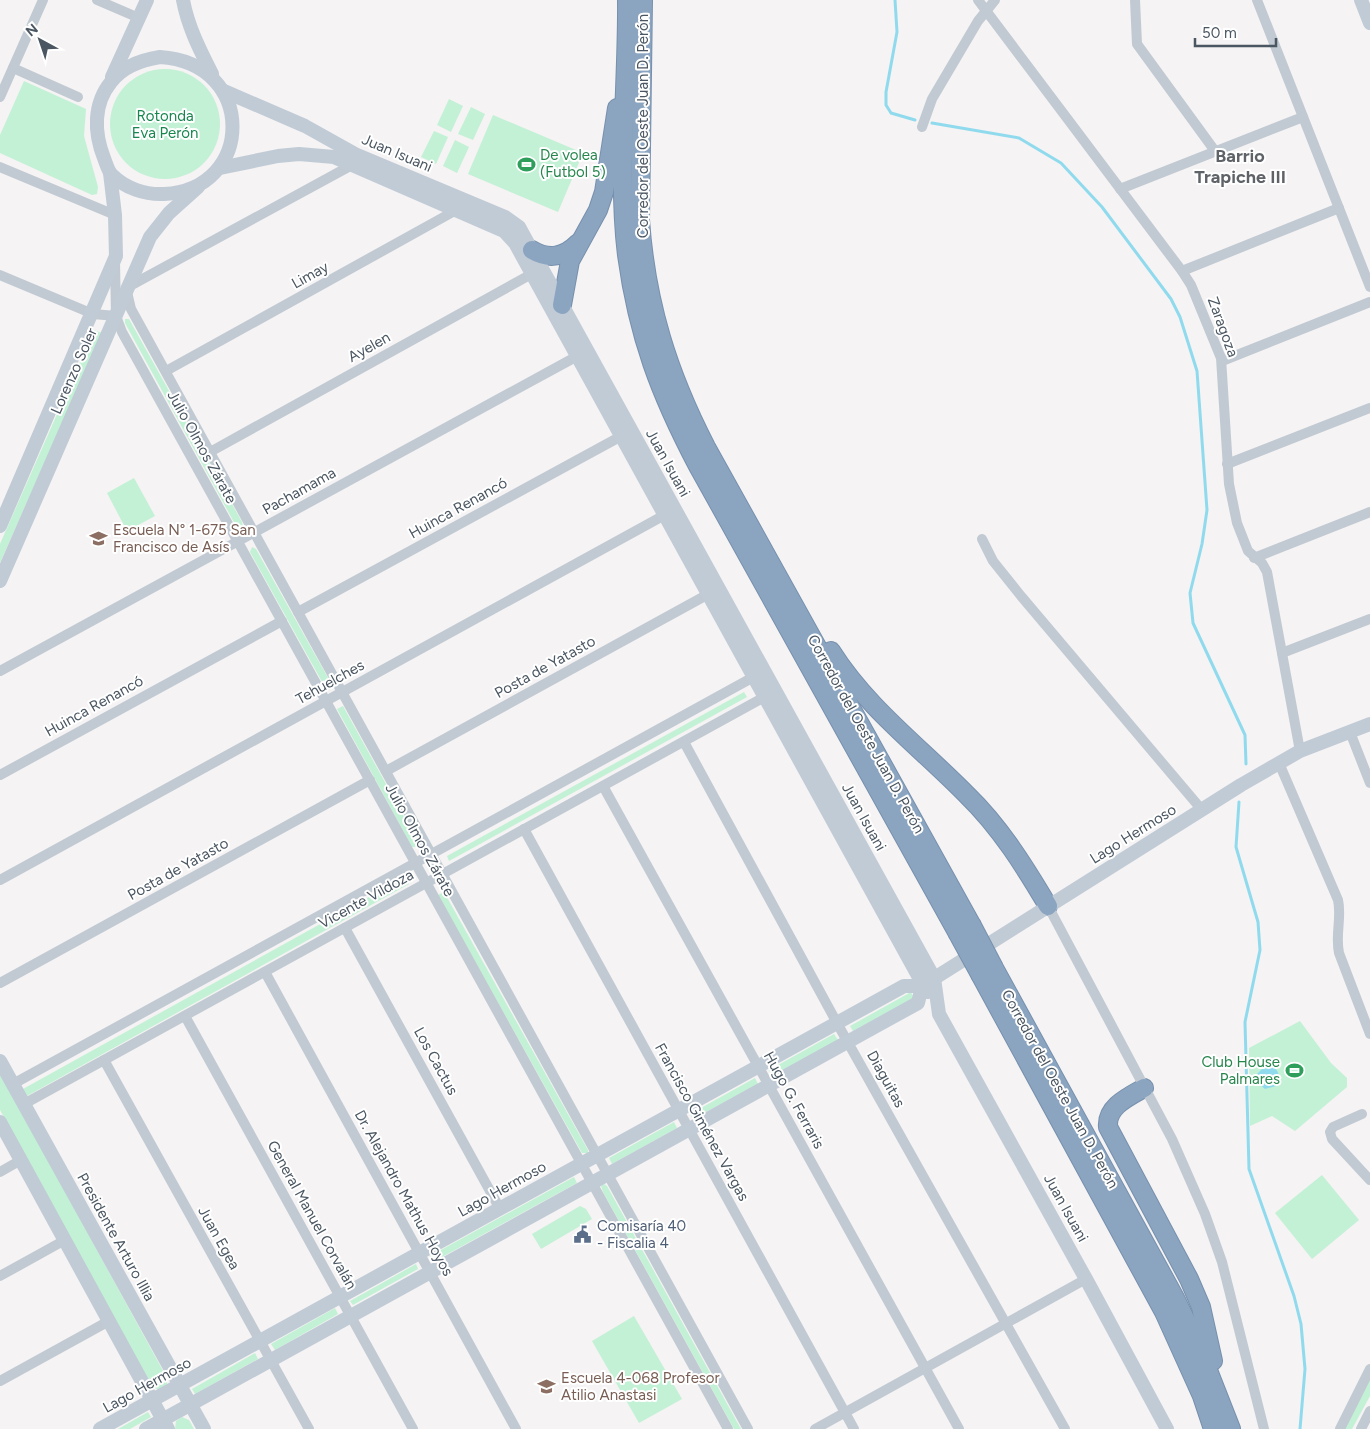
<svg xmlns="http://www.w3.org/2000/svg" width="1370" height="1429" font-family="Figtree,sans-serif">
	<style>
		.green { fill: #c3f1d5 }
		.water { fill: #90daee }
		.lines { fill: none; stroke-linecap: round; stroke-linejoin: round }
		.stream { stroke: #90daee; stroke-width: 3 }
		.highway-casing { stroke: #7690ad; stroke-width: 20 }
		.street { stroke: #c1cad2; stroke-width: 10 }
		.secondary { stroke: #c1cbd6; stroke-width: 14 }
		.highway { stroke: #8ba5c1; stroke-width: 18 }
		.highway-bridge-casing { stroke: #7690ad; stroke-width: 20; stroke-linecap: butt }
		.highway-bridge { stroke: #8ba5c1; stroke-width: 18 }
		.labels { text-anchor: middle; stroke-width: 4; stroke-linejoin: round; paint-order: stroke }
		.park-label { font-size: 15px; fill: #17864f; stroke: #fff }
		.street-label { font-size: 15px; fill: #4a5661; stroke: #fff }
		.leisure-label { font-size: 15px; fill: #27864d; stroke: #fff; text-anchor: start }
		.education-label { font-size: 15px; fill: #785e54; stroke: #fff; text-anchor: start }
		.service-label { font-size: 15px; fill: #4e5e75; stroke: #fff; text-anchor: start }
		.quarter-label { font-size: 18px; font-weight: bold; fill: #5f6368; stroke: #fff }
	</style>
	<rect width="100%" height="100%" fill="#f5f3f3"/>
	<g class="green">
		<circle cx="165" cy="124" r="55"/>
		<path d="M24 81 86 109 84 136 98 187 97 194 92 195 0 153V135Z"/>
		<path d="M449 99 463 106 451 132 437 125Z"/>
		<path d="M471 107 485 114 473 140 458 134Z"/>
		<path d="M493 115 583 153 558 212 468 174Z"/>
		<path d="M434 131 448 137 436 164 421 157Z"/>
		<path d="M455 140 469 147 457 173 443 166Z"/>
		<path d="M125 319H129L242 522 243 527 240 529 236 526 125 323Z"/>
		<path d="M94 330 102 333 0 563V544Z"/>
		<path d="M134 478 155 516 127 531 107 493Z"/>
		<path d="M252 547 256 549 332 685 330 690 326 689 250 552Z"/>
		<path d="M744 692 747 697 449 861 447 856Z"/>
		<path d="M343 706 418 842 417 847H412L337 709Z"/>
		<path d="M405 877 409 884 27 1096 23 1089Z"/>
		<path d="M444 892 588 1150V1153H582L438 895Z"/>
		<path d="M911 992 914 998 853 1031 850 1026Z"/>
		<path d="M1300 1021 1331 1063 1347 1078V1087L1295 1131 1272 1116 1250 1126 1249 1048Z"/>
		<path d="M834 1034 838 1040 772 1076 769 1070Z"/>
		<path d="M0 1073 167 1378V1384L159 1390 151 1386 0 1110Z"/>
		<path d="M755 1078 758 1084 693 1119 690 1114Z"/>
		<path d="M674 1122 677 1128 612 1164 609 1158Z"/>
		<path d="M1322 1175 1359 1220 1312 1259 1275 1213Z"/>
		<path d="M574 1177 577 1183 433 1262 430 1256Z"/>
		<path d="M604 1184 607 1186 741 1429H734L603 1192 601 1186Z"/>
		<path d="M580 1206 586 1209 592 1219 541 1249 532 1234Z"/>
		<path d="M416 1264 418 1269 353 1305 350 1301Z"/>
		<path d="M335 1308 338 1314 275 1350 271 1344Z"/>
		<path d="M634 1316 682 1399 639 1423 592 1341Z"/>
		<path d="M255 1353 258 1359 195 1394 192 1389Z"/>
		<path d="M1370 1377V1396L1352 1429H1344Z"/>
		<path d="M148 1412 151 1417 130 1429H118Z"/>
		<path d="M182 1417 189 1420 194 1429H175L176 1421Z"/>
	</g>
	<path class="water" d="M1268 1063C1278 1069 1282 1075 1276 1086L1265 1089 1258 1083 1257 1074Z"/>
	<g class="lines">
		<g class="stream">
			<path d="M895 0 897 32 886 92V105L891 113 915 120"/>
			<path d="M932 123 1019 138 1061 163 1102 207 1171 299 1180 317 1197 371 1207 510 1202 544 1190 593 1193 623 1245 735 1246 764"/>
			<path d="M1239 802 1236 847 1258 922 1260 950 1245 1022 1249 1169 1294 1296 1301 1324 1305 1369 1300 1429"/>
		</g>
		<defs>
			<g id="highway">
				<path d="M627 0C628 82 617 174 627 255 638 336 660 394 698 466L957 932"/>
				<path d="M643 0 640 220C646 304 668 373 706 447L971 924"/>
				<path d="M532 250C549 260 564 257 578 243"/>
				<path d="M562 305 570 261 598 210 604 192 617 108"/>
				<path d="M831 651C867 708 920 747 967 795 1000 827 1025 867 1048 906"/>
				<path d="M994 968 1175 1298 1200 1350 1231 1429"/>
				<path d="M981 976 1164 1312 1202 1396 1213 1429"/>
				<path d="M1144 1088C1128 1097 1106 1107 1108 1127L1189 1279 1201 1307 1213 1361"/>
			</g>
		</defs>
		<use href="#highway" class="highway-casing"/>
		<g class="street">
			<path d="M97 0 139 18"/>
			<path d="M978 0 1182 271 1191 285 1221 358 1229 484 1237 523 1248 551 1262 563 1267 572 1300 751"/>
			<path d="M1135 0 1137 44 1215 151"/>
			<path d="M1257 0 1370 287"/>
			<path d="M13 68 78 97"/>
			<path d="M0 97 43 0"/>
			<path d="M922 127 932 99 978 21 995 0"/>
			<path d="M354 161 352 165 126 288 131 309 748 1429"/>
			<path d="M0 167 115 215"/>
			<path d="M1120 189 1303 117"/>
			<path d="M115 262 116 316 122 332 728 1429"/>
			<path d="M1182 271 1339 208"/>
			<path d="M0 275 93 314 116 316"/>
			<path d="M1222 361 1370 302"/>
			<path d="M166 371 460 208"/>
			<path d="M210 452 537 271"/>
			<path d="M1227 464 1370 408"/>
			<path d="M982 539 993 561 1021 596 1202 810"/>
			<path d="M1254 558 1370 512"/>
			<path d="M298 612 627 433"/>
			<path d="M1282 653 1370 619"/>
			<path d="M0 671 583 353"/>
			<path d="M1350 732 1370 783"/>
			<path d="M684 742 837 1023 1065 1429"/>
			<path d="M1279 763 1338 900C1342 917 1335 935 1339 953L1370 1034"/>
			<path d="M386 771 714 591"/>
			<path d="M0 775 282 621"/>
			<path d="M603 786 959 1429"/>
			<path d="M524 829 854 1429"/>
			<path d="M0 880 670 512"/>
			<path d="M1048 906 1172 1139 1205 1214 1222 1262 1264 1429"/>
			<path d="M345 928 500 1209"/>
			<path d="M265 972 516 1429"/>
			<path d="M0 983 370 780"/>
			<path d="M185 1016 413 1429"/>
			<path d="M104 1060 309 1429"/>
			<path d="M13 1084 759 674"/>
			<path d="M24 1104 770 694"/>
			<path d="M1362 1114 1333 1127 1330 1132 1332 1139 1370 1180"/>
			<path d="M0 1172 21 1160"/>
			<path d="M0 1276 65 1240"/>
			<path d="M0 1381 109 1321"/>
			<path d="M815 1429 1086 1279"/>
			<path d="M1340 1429 1370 1369"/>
			<path d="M1361 1429 1370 1411"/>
		</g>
		<g class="secondary">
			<path d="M183 0C188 27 200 50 212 74"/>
			<path d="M1361 0 1370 23"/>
			<path d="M160 57C257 63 255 190 164 194 145 195 125 188 112 175 108 171 106 163 104 158 94 133 93 104 111 82 123 66 141 60 160 57Z"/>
			<path d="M112 77 147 0"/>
			<path d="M224 91 305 126 357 155 505 217 519 227 934 978 939 1014 1086 1279 1167 1429"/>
			<path d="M220 168 278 156 299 154 334 157 504 231 515 243 927 992"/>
			<path d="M0 526 116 256 115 215 110 173"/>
			<path d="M0 581 150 237 169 213 198 187"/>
			<path d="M0 1061 204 1429"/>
			<path d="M0 1122 168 1429"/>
			<path d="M100 1429 904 986H922L1241 785 1300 751 1370 724"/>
			<path d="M146 1429 918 1003 922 986"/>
		</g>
		<use href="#highway" class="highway"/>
		<defs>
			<g id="highway-bridge">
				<path d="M971 924 994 968"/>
				<path d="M957 932 981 976"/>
			</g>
		</defs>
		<use href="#highway-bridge" class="highway-bridge-casing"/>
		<use href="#highway-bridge" class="highway-bridge"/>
	</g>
	<defs>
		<symbol id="stadium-bare" viewBox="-9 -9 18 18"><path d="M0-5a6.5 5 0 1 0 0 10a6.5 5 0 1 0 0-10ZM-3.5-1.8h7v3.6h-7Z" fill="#2e9e5b" stroke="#fff" stroke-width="2.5" paint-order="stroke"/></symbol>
		<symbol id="school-bare" viewBox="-9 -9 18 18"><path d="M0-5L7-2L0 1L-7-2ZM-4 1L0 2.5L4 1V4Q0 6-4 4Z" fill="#8d6e63" stroke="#fff" stroke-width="2.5" paint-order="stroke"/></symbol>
		<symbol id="civic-bare" viewBox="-9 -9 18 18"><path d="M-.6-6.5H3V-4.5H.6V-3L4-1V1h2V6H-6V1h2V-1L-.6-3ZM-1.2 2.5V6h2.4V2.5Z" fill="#5c6f8a" stroke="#fff" stroke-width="2.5" paint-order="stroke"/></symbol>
	</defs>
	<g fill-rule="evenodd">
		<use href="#stadium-bare" x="514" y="152" width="25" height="25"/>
		<use href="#school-bare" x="86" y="526" width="25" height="25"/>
		<use href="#stadium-bare" x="1282" y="1058" width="25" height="25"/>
		<use href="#civic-bare" x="570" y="1222" width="25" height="25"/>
		<use href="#school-bare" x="534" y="1374" width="25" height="25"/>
	</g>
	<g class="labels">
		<g class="park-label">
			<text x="165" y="121">Rotonda<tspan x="165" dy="17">Eva Perón</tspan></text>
		</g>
		<g class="street-label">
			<text transform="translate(643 126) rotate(-90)" y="5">Corredor del Oeste Juan D. Perón</text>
			<text transform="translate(397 153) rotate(23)" y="5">Juan Isuani</text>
			<text transform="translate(310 275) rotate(-29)" y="5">Limay</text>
			<text transform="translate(1223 327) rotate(70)" y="5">Zaragoza</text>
			<text transform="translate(369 347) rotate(-29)" y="5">Ayelen</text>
			<text transform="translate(74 371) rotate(-66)" y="5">Lorenzo Soler</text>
			<text transform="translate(202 447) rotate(61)" y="5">Julio Olmos Zárate</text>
			<text transform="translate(668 463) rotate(61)" y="5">Juan Isuani</text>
			<text transform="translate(299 491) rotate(-29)" y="5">Pachamama</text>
			<text transform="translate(458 508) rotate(-29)" y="5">Huinca Renancó</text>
			<text transform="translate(545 667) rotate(-29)" y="5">Posta de Yatasto</text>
			<text transform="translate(330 682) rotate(-29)" y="5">Tehuelches</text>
			<text transform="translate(94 706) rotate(-29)" y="5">Huinca Renancó</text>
			<text transform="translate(866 734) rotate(61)" y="5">Corredor del Oeste Juan D. Perón</text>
			<text transform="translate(864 817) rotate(61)" y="5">Juan Isuani</text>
			<text transform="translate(1133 834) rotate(-32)" y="5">Lago Hermoso</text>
			<text transform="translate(420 840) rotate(61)" y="5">Julio Olmos Zárate</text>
			<text transform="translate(178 869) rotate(-29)" y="5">Posta de Yatasto</text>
			<text transform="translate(366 899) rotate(-29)" y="5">Vicente Vildoza</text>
			<text transform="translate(436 1061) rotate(61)" y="5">Los Cactus</text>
			<text transform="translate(886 1079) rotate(61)" y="5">Diaguitas</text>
			<text transform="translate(1060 1089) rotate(61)" y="5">Corredor del Oeste Juan D. Perón</text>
			<text transform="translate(794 1100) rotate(61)" y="5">Hugo G. Ferraris</text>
			<text transform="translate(702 1122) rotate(61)" y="5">Francisco Giménez Vargas</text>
			<text transform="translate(502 1189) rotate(-29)" y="5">Lago Hermoso</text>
			<text transform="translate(404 1193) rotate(61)" y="5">Dr. Alejandro Mathus Hoyos</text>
			<text transform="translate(1066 1208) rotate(61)" y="5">Juan Isuani</text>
			<text transform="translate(312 1215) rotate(61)" y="5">General Manuel Corvalán</text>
			<text transform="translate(116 1237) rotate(61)" y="5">Presidente Arturo Illia</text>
			<text transform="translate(219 1238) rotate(61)" y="5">Juan Egea</text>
			<text transform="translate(147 1385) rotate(-29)" y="5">Lago Hermoso</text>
		</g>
		<g class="leisure-label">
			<text x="540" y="160">De volea<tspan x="540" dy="17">(Futbol 5)</tspan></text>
			<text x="1280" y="1067" text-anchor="end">Club House<tspan x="1280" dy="17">Palmares</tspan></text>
		</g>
		<g class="education-label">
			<text x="113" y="535">Escuela N° 1-675 San<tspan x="113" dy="17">Francisco de Asís</tspan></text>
			<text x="561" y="1383">Escuela 4-068 Profesor<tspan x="561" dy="17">Atilio Anastasi</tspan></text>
		</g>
		<g class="service-label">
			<text x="597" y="1231">Comisaría 40<tspan x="597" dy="17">- Fiscalia 4</tspan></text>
		</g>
		<g class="quarter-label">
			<text x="1240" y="162">Barrio<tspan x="1240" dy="21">Trapiche III</tspan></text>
		</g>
	</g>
	<g transform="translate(40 40) rotate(320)" stroke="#ffffff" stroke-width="4" paint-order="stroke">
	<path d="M0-4L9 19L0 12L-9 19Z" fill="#4a5661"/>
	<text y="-8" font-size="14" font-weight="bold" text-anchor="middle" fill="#4a5661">N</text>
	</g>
	<path d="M1195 38v8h81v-8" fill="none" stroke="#4a5661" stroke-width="2.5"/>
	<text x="1202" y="38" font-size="15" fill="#4a5661" stroke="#ffffff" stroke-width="4" paint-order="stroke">50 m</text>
</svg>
